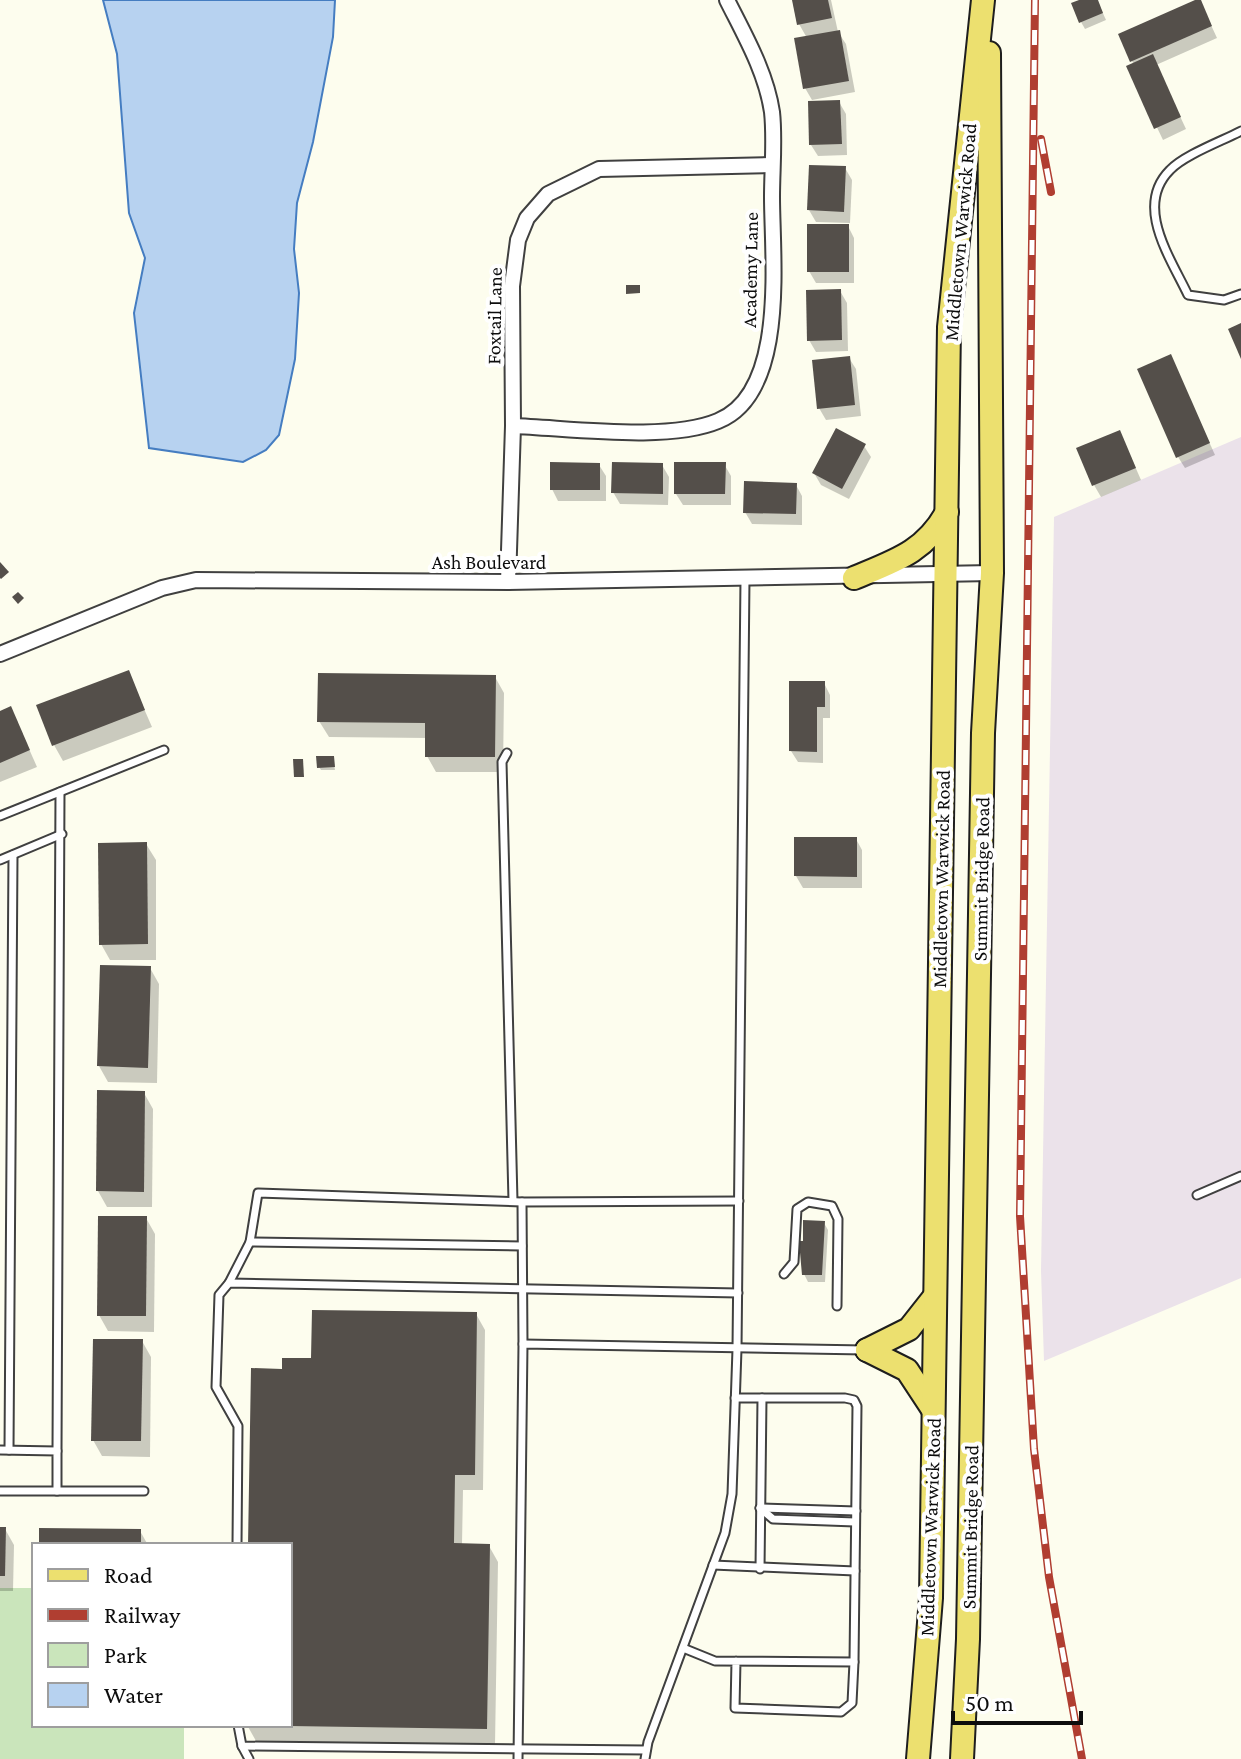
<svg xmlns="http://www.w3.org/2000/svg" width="1241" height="1759" font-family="'Crimson Pro',serif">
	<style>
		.industrial { fill: #ebe2ea }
		.green { fill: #cae5bb }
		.water { fill: #b7d2f0; stroke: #457dc1; stroke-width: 2 }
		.shadow { fill: #0003 }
		.building { fill: #544f4a }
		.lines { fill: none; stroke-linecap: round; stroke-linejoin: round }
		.lane-casing { stroke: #404040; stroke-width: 11 }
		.street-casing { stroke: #404040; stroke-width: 18 }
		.primary-casing { stroke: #1e1e1e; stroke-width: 26 }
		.lane { stroke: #fff; stroke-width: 7 }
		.street { stroke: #fff; stroke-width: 14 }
		.primary { stroke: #ece06f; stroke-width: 22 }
		.rail-casing { stroke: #b03e31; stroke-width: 8 }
		.rail { stroke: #fff; stroke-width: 5; stroke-dasharray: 15; stroke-linecap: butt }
		.labels { text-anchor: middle; stroke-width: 8; stroke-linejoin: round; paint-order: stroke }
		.street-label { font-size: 20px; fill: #0d0d0d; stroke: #fff }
	</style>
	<rect width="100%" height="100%" fill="#fdfdee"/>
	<path class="industrial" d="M1241 437V1278L1044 1361 1041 1271 1054 517Z"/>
	<path class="green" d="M0 1588H34V1725H184V1759H0Z"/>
	<path class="water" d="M103 0H335L333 37 313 142 297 203 294 249 299 293 295 359 279 435 266 450 243 462 149 448 134 313 145 258 129 213 117 54Z"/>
	<g class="shadow">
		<path d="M794 0H831L838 32 846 44 855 92 812 100 805 88 807 38 799 24Z"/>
		<path d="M1084 0H1097L1106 20 1085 29 1081 22Z"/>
		<path d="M1205 12 1217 38 1156 65 1186 129 1163 140 1128 67 1134 65 1132 61Z"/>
		<path d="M839 102 846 114 847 155 818 156 811 145Z"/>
		<path d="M845 168 852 180 850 223 816 222 809 210Z"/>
		<path d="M848 226 854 238V283H816L809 271Z"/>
		<path d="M840 291 847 303 848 351 816 352 809 340Z"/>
		<path d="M1171 357 1215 455 1185 468 1178 457Z"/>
		<path d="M849 358 856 369 861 416 826 420 819 408Z"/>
		<path d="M1120 432 1141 480 1101 497 1094 485Z"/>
		<path d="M864 446 871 457 849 499 821 485 814 473Z"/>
		<path d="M724 464 731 476V505H683L676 494Z"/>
		<path d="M599 465 606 476V501H558L552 489Z"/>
		<path d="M662 465 669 477 668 505 620 504 613 492Z"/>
		<path d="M796 485 802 496V525L752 524 745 512Z"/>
		<path d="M128 672 152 727 63 761 54 745Z"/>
		<path d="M495 677 504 693 503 772H436L427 756V738L329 737 319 721Z"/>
		<path d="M824 683 830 695V718H823V763L798 762 791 751Z"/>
		<path d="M11 708 37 767 0 782V713Z"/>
		<path d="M333 758 335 770H321L319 767Z"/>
		<path d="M856 839 862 850V888H803L796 876Z"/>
		<path d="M146 844 156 860V960H110L101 944Z"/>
		<path d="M150 968 159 984 157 1083 108 1082 99 1066Z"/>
		<path d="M144 1093 153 1109 152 1207H107L98 1191Z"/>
		<path d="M146 1218 155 1234 154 1332 108 1331 99 1315Z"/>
		<path d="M805 1222 824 1223 828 1230 825 1282H808L804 1274 801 1263Z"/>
		<path d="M476 1314 485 1330 483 1490H463L462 1545 489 1546 498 1562 495 1745 256 1741 247 1725H290V1545H250L284 1371Z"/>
		<path d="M142 1341 151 1357 150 1457 102 1456 93 1440Z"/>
		<path d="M0 1529H5L14 1545 13 1591H0Z"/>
		<path d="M140 1531 148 1545H41Z"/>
	</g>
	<g class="building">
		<path d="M792 0H828L832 18 797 25Z"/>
		<path d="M1079 0H1098L1103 13 1079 23 1071 3Z"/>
		<path d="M1195 0H1201L1212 26 1130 62 1118 34Z"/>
		<path d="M840 30 849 81 803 89 794 38Z"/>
		<path d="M1153 54 1181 117 1154 129 1126 66Z"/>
		<path d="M840 100 842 144 809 145 808 101Z"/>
		<path d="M809 165 846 166 844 212 807 210Z"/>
		<rect x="807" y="224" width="42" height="48"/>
		<path d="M626 285H640V293L626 294Z"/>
		<path d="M841 289 842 340 807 341 806 290Z"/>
		<path d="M1241 323V359L1228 329Z"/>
		<path d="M1171 354 1210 443 1176 458 1137 369Z"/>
		<path d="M850 356 855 405 817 409 812 360Z"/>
		<path d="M836 428 866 444 842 489 812 473Z"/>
		<path d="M1120 430 1136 468 1092 486 1076 448Z"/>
		<path d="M550 462 600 463V490H550Z"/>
		<path d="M612 462 663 463V494L611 493Z"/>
		<path d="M674 462H726L725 494H674Z"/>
		<path d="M744 481 797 483 796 514 743 513Z"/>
		<path d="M0 562 9 572 1 579 0 578Z"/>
		<path d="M18 592 24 598 18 604 12 597Z"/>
		<path d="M129 670 145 710 52 746 36 705Z"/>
		<path d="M318 673 496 675 495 757H425V723L317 722Z"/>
		<path d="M789 681H825V707H817V752L789 751Z"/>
		<path d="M11 706 30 750 0 763V711Z"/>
		<path d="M316 756H334L335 767 317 768Z"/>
		<path d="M293 759H303L304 777H294Z"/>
		<path d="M794 837H857V877L794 876Z"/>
		<path d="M147 842 148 944 99 945 98 843Z"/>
		<path d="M100 965 151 966 148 1068 97 1066Z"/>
		<path d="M97 1090 145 1091 144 1192 96 1191Z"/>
		<path d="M98 1216H147L146 1316H97Z"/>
		<path d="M803 1220 825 1221 822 1275H802L799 1241H803Z"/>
		<path d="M312 1310 477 1312 475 1475H455L454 1543 490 1544 487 1729 290 1726V1545H248L251 1368 282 1369V1358H311Z"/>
		<path d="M93 1339H143L141 1441H91Z"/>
		<path d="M0 1527H6L5 1576H0Z"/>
		<path d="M39 1528 141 1529V1545H39Z"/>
	</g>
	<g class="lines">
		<defs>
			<g id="lane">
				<path d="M1241 131C1222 141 1184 155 1170 170 1134 206 1170 257 1188 295L1224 300 1241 294"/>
				<path d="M507 753 502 762 513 1201"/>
				<path d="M0 816 164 750"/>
				<path d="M0 860 62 834"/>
				<path d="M1197 1195 1241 1176"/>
				<path d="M250 1242 522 1246"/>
				<path d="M784 1274 794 1262 797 1209 808 1202 832 1206 838 1219 837 1306"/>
				<path d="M229 1283 250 1242 258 1193 522 1202"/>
				<path d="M523 1344 522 1202 739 1201"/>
				<path d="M735 1398H845L854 1400 857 1406 854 1662"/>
				<path d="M0 1450 57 1451V1491"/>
				<path d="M9 1450 13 855"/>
				<path d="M57 1451 60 792"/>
				<path d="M0 1491H144"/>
				<path d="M760 1508 773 1519 855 1522"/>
				<path d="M760 1508 856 1511"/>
				<path d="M237 1545 238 1426 216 1387 219 1295 229 1283 738 1293"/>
				<path d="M713 1565 855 1571"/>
				<path d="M760 1569 762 1398"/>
				<path d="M683 1648 715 1661 854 1662 852 1703 841 1712 735 1708 736 1661"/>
				<path d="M238 1725 242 1746 646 1750"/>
				<path d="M242 1746 249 1759"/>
				<path d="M518 1759 523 1344 865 1350"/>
				<path d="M645 1759 648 1742 725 1533 732 1494 737 1349 745 579"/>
			</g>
			<g id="street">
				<path d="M513 426C570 428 668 442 718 421 788 393 772 258 772 197 772 170 775 139 772 112 766 72 745 36 727 0"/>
				<path d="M508 582 513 426 512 286 518 240 527 218 548 194 599 169 771 165"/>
				<path d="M0 654 162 588 196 580 508 582 992 573"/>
			</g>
			<g id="primary">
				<path d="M854 578C895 561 925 552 947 512"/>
				<path d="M867 1350 907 1370 932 1408"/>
				<path d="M867 1350 909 1329 935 1296"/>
				<path d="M918 1759 931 1598 949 327 983 0"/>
				<path d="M962 1759 968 1639 983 733 992 573 989 53"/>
			</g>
		</defs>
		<use href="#lane" class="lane-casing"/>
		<use href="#street" class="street-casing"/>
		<use href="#primary" class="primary-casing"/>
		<use href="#lane" class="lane"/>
		<use href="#street" class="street"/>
		<use href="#primary" class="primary"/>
		<defs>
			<g id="rail">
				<path d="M1035 0 1020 1216 1034 1449 1049 1577 1082 1759"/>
				<path d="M1041 139 1051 192"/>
			</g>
		</defs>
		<use href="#rail" class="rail-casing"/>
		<use href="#rail" class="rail"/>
	</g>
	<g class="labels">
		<g class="street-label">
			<text transform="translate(960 232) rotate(-85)" y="7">Middletown Warwick Road</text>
			<text transform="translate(750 270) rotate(-89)" y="7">Academy Lane</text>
			<text transform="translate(494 316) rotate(-89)" y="7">Foxtail Lane</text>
			<text x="489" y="569">Ash Boulevard</text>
			<text transform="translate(941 879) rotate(-89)" y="7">Middletown Warwick Road</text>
			<text transform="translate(981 879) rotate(-89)" y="7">Summit Bridge Road</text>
			<text transform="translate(930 1527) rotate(-88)" y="7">Middletown Warwick Road</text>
			<text transform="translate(970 1527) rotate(-89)" y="7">Summit Bridge Road</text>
		</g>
	</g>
	<rect x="32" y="1543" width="260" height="184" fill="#ffffff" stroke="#9e9e9e" stroke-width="2"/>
	<rect x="48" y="1569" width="40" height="12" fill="#ece06f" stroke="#9e9e9e" stroke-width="2"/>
	<text x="104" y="1583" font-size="24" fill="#0d0d0d">Road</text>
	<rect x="48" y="1609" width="40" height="12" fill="#b03e31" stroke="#9e9e9e" stroke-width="2"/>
	<text x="104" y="1623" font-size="24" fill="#0d0d0d">Railway</text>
	<rect x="48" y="1643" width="40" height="24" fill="#cae5bb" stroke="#9e9e9e" stroke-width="2"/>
	<text x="104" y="1663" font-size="24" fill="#0d0d0d">Park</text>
	<rect x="48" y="1683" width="40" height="24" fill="#b7d2f0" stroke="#9e9e9e" stroke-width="2"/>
	<text x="104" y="1703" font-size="24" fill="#0d0d0d">Water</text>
	<path d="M953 1711v12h128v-12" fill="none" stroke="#0d0d0d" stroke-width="4"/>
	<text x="965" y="1711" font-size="24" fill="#0d0d0d" stroke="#ffffff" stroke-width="6" paint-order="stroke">50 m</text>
</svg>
